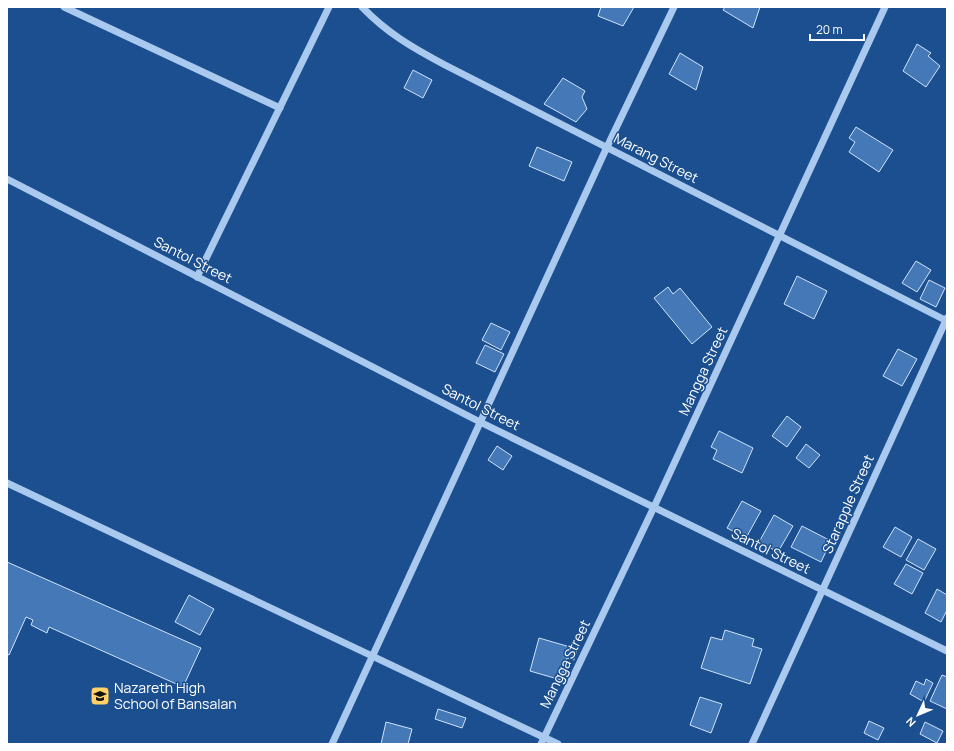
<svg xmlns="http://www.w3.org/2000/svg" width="954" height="751" font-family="Manrope,sans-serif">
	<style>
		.building { fill: #4478b7; stroke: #cfe3fa }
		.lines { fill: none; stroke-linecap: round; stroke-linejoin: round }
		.minor { stroke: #a9c9ee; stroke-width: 7 }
		.labels { text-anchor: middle; stroke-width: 3; stroke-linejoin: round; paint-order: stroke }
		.street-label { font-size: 14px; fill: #fff; stroke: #1b4f8f }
		.poi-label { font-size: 14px; fill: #fff; stroke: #1b4f8f; text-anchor: start }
	</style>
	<rect width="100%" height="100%" fill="#1b4f8f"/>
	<g class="building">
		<path d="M601 7H634L623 26 598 16Z"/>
		<path d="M725 7H760L753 28 723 10Z"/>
		<path d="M917 44 931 53 928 56 940 66 926 87 903 71Z"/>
		<path d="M680 53 703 67 696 90 669 74Z"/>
		<path d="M413 70 432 80 423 98 404 88Z"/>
		<path d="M563 78 585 91 582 97 587 109 576 122 544 104Z"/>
		<path d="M856 127 893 150 879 172 849 152 855 142 849 138Z"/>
		<path d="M537 147 572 162 564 181 529 166Z"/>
		<path d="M916 261 931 270 917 292 902 283Z"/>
		<path d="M797 276 827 291 814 319 784 304Z"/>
		<path d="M929 280 945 288 936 307 920 299Z"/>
		<path d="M668 287 673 294 680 288 712 327 692 344 654 298Z"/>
		<path d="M491 323 510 332 501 350 482 340Z"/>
		<path d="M485 345 504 354 495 372 476 363Z"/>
		<path d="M898 349 917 359 902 386 883 376Z"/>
		<path d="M787 416 801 427 787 447 772 436Z"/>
		<path d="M719 431 753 448 742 473 713 459 717 450 711 447Z"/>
		<path d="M806 444 820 455 809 468 796 458Z"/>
		<path d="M497 446 512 456 503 470 488 460Z"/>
		<path d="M742 501 761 511 746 538 727 528Z"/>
		<path d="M774 515 793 526 778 552 759 542Z"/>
		<path d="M802 526 831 541 821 562 791 547Z"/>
		<path d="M895 527 912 537 901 557 883 547Z"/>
		<path d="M918 539 936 549 924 570 906 560Z"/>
		<path d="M7 562 201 648 183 687 49 627 47 633 31 625 33 620 26 617 9 655 7 654Z"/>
		<path d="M906 564 923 573 912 594 894 584Z"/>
		<path d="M937 589 947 595V610L941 622 925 613Z"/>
		<path d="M189 595 214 609 200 635 175 622Z"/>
		<path d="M725 630 754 639 752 646 762 649 750 684 701 668 711 637 722 640Z"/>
		<path d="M539 638 577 649 574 660 567 658 561 680 530 671Z"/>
		<path d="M942 675 947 677V709L930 701Z"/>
		<path d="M926 679 933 683 924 702 910 694 916 681 924 685Z"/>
		<path d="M700 697 722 704 711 733 690 725Z"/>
		<path d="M438 709 466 718 462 728 435 719Z"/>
		<path d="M869 721 884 728 878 740 864 733Z"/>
		<path d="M386 722 412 729 408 744H381Z"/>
		<path d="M925 722 943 731 937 743 920 734Z"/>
	</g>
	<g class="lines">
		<g class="minor">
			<path d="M64 7 280 108"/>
			<path d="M362 7C387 33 413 48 445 65L947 321"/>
			<path d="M7 179 480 422 947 651"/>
			<path d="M197 277 329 7"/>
			<path d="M7 483 558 744"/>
			<path d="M332 744 607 147 674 7"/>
			<path d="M541 744 654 507 885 7"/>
			<path d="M752 744 947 318"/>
		</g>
	</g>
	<defs>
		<symbol id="school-square" viewBox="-11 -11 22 22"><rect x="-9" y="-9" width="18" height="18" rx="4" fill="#ffd166" stroke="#1b4f8f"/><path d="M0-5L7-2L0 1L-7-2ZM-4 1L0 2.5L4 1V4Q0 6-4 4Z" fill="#111"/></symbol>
	</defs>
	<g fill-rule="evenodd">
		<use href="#school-square" x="89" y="685" width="22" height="22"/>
	</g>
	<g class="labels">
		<g class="street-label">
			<text transform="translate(656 158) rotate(27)" y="5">Marang Street</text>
			<text transform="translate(193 260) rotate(27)" y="5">Santol Street</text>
			<text transform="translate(703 371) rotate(-65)" y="5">Mangga Street</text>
			<text transform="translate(481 407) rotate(27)" y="5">Santol Street</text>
			<text transform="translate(848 504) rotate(-66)" y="5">Starapple Street</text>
			<text transform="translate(771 551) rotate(26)" y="5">Santol Street</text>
			<text transform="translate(565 664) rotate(-64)" y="5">Mangga Street</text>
		</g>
		<g class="poi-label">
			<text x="114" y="693">Nazareth High<tspan x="114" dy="16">School of Bansalan</tspan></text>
		</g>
	</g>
	<rect width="954" height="751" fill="none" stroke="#ffffff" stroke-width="16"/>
	<g transform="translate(918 715) rotate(226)" stroke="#1b4f8f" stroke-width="3" paint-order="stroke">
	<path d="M0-3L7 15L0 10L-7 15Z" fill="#ffffff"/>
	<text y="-6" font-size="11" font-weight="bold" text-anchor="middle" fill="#ffffff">N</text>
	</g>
	<path d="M810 34v6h54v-6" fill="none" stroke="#ffffff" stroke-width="2"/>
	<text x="816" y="34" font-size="12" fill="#ffffff" stroke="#1b4f8f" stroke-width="3" paint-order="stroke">20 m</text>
</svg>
